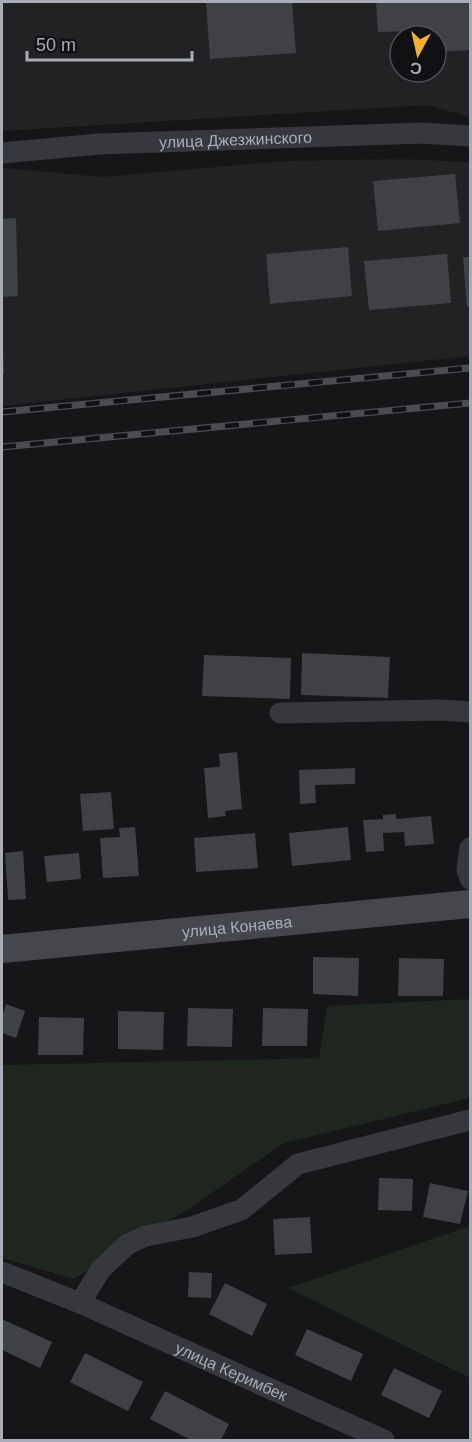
<svg xmlns="http://www.w3.org/2000/svg" width="472" height="1442" font-family="Helvetica,sans-serif">
	<style>
		.built { fill: #222225; fill-rule: evenodd }
		.green { fill: #1e261f }
		.building { fill: #404145 }
		.lines { fill: none; stroke-linecap: round; stroke-linejoin: round }
		.minor { stroke: #37383d; stroke-width: 21 }
		.secondary { stroke: #45474d; stroke-width: 28 }
		.rail-casing { stroke: #4a4c52; stroke-width: 7 }
		.rail { stroke: #111113; stroke-width: 4.5; stroke-dasharray: 14; stroke-linecap: butt }
		.labels { text-anchor: middle; stroke-width: 4.5; stroke-linejoin: round; paint-order: stroke }
		.street-label { font-size: 16px; fill: #a8adb8; stroke: #111113 }
	</style>
	<rect width="100%" height="100%" fill="#161618"/>
	<g class="built">
		<path d="M2 2H470V117L428 105 2 131ZM400 36H436V72H400Z"/>
		<path d="M402 159 470 162V356L2 406V168L103 177 286 161Z"/>
	</g>
	<g class="green">
		<path d="M470 999V1098L284 1143 190 1208 74 1279 2 1258V1065L319 1058 327 1006Z"/>
		<path d="M470 1226V1378L288 1288Z"/>
	</g>
	<g class="building">
		<path d="M206 2H292L296 53 210 59Z"/>
		<path d="M376 2H470V50L436 52V36H420V31L378 32Z"/>
		<path d="M455 174 460 223 378 231 373 181Z"/>
		<path d="M16 218 18 296 2 297V219Z"/>
		<path d="M348 247 352 296 270 304 266 254Z"/>
		<path d="M447 254 451 303 369 310 364 261Z"/>
		<path d="M463 257H470V306L467 307Z"/>
		<path d="M2 347H3L4 374H2Z"/>
		<path d="M302 653 390 657 388 698 301 695Z"/>
		<path d="M204 655 291 658 290 699 202 696Z"/>
		<path d="M237 752 242 809 225 811 226 816 208 818 204 768 220 767 219 754Z"/>
		<path d="M355 768V784L315 785 316 803 300 804 299 770Z"/>
		<path d="M111 792 114 829 83 831 80 794Z"/>
		<path d="M396 814V819L431 816 434 844 405 846 404 832 383 833 384 851 366 852 363 820 383 819V815Z"/>
		<path d="M135 827 139 876 103 878 100 838 120 837 119 828Z"/>
		<path d="M348 827 351 860 292 866 289 833Z"/>
		<path d="M255 833 258 868 196 872 194 838Z"/>
		<path d="M23 851 26 899 8 900 5 853Z"/>
		<path d="M79 853 81 879 47 882 44 856Z"/>
		<path d="M313 957 359 958 358 996 313 994Z"/>
		<path d="M399 958 444 959 443 996H398Z"/>
		<path d="M6 1004 25 1011 16 1038 2 1033V1016Z"/>
		<path d="M188 1008 233 1009 232 1047 187 1046Z"/>
		<path d="M263 1008 308 1009 307 1046H262Z"/>
		<path d="M118 1011 164 1012 163 1050 118 1049Z"/>
		<path d="M39 1017 84 1018 83 1055H38Z"/>
		<path d="M379 1178 413 1179 412 1211 378 1210Z"/>
		<path d="M430 1183 468 1191 460 1224 423 1217Z"/>
		<path d="M310 1217 312 1253 275 1255 273 1219Z"/>
		<path d="M189 1272 212 1273 211 1298 188 1297Z"/>
		<path d="M225 1283 267 1304 252 1336 209 1314Z"/>
		<path d="M2 1319 52 1342 40 1368 2 1350Z"/>
		<path d="M307 1329 363 1354 351 1381 295 1355Z"/>
		<path d="M85 1353 143 1382 128 1411 70 1382Z"/>
		<path d="M394 1368 442 1391 429 1418 381 1395Z"/>
		<path d="M165 1391 229 1424 221 1440H191L150 1419Z"/>
	</g>
	<g class="lines">
		<g class="minor">
			<path id="s1" d="M2 153 99 144 422 133 470 136"/>
			<path d="M280 713 440 710 470 712"/>
			<path d="M470 848 467 870 470 879"/>
			<path id="s2" d="M2 1272 80 1303 384 1440"/>
			<path d="M80 1303 101 1269 128 1244 146 1236 192 1227 241 1210 298 1164 470 1120"/>
		</g>
		<path class="secondary" id="s3" d="M2 949 470 904"/>
		<defs>
			<g id="rail">
				<path d="M2 412 470 368"/>
				<path d="M2 447 470 403"/>
			</g>
		</defs>
		<use href="#rail" class="rail-casing"/>
		<use href="#rail" class="rail"/>
	</g>
	<g class="labels">
		<g class="street-label">
			<text dy="6" stroke="none"><textPath href="#s1" startOffset="234">улица Джезжинского</textPath></text>
			<text dy="6" stroke="none"><textPath href="#s3" startOffset="236">улица Конаева</textPath></text>
			<text dy="6" stroke="none"><textPath href="#s2" startOffset="250">улица Керимбек</textPath></text>
		</g>
	</g>
	<rect width="472" height="1442" fill="none" stroke="#a8adb8" stroke-width="6"/>
	<g transform="translate(418 54) rotate(188)"><circle r="28" fill="#111113" stroke="#4d4f55" stroke-width="1.5"/>
	<path d="M0-4.5L10 22L0 15L-10 22Z" fill="#f2b134"/>
	<text y="-9" font-size="16" font-weight="bold" text-anchor="middle" fill="#a8adb8">С</text>
	</g>
	<path d="M27 51v9h165v-9" fill="none" stroke="#a8adb8" stroke-width="3"/>
	<text x="36" y="51" font-size="18" fill="#a8adb8" stroke="#111113" stroke-width="4.5" paint-order="stroke">50 m</text>
</svg>
